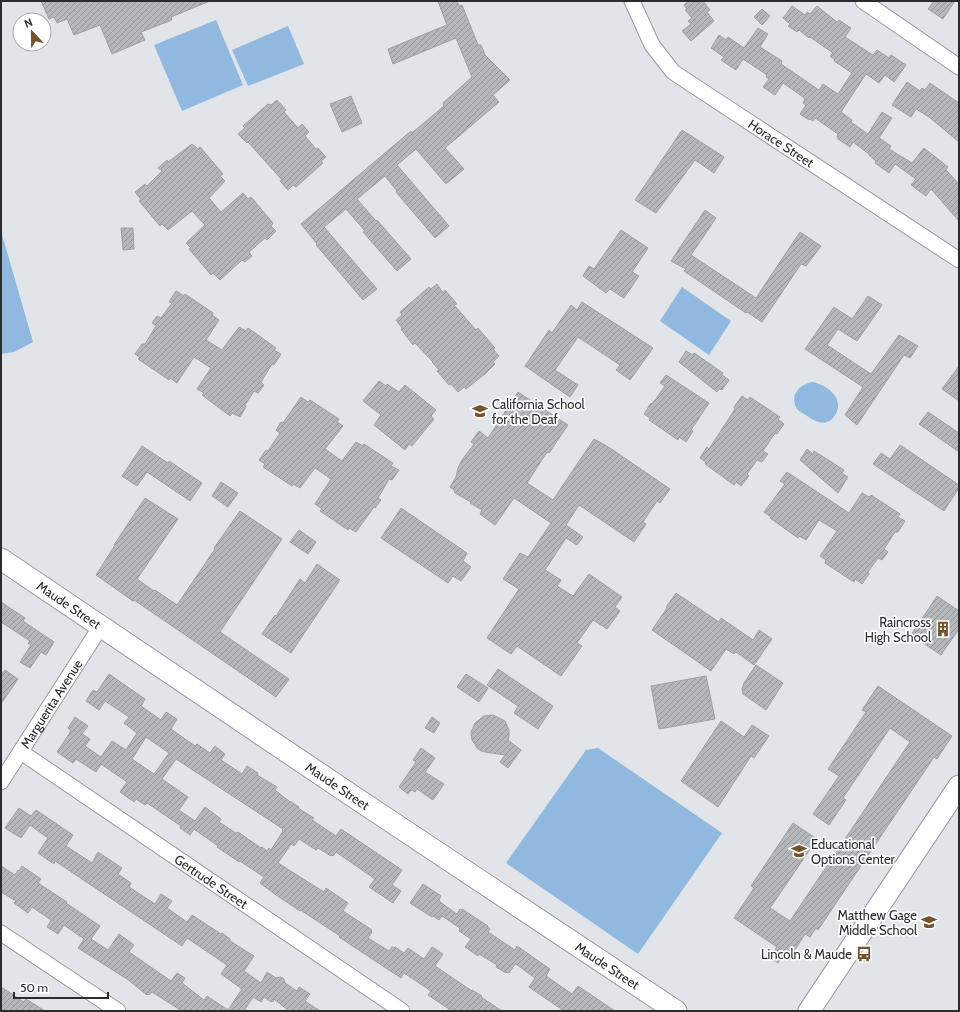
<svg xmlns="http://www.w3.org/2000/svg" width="960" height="1012" font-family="Cabin,sans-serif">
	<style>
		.green { fill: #91b9df }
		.building { fill: url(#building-hatch); stroke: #9da1a4; fill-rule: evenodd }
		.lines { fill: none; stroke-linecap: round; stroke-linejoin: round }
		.street-casing { stroke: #979b9e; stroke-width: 17 }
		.secondary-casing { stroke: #979b9e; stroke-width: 23 }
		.street { stroke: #fff; stroke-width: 15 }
		.secondary { stroke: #fff; stroke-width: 21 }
		.labels { text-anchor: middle; stroke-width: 3.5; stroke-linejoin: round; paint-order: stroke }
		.street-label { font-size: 13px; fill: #2a2c2d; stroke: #fff }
		.poi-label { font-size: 13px; fill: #2a2c2d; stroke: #fff; text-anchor: end }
	</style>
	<defs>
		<pattern id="building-hatch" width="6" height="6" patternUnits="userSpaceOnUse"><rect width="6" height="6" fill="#b4b8bb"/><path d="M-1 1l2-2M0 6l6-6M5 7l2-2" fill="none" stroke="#939698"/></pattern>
	</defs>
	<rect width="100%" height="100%" fill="#e1e4e8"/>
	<g class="green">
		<path d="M216 20 243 85 182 111 154 45Z"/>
		<path d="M288 26 304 64 248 86 232 50Z"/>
		<path d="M1 231 33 342 14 352 1 354Z"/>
		<path d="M682 287 731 321 709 355 660 321Z"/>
		<path d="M812 382C824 384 840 394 838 408 837 412 835 416 832 419 823 427 813 420 804 414 802 413 799 411 797 409 789 395 799 385 812 382Z"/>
		<path d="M598 748 722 833 638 954 506 863 586 750Z"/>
	</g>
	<g class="building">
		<path d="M41 1H210L171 17 172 20 141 32 145 40 112 54 100 25 74 35 67 19 57 23 54 17 49 19Z"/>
		<path d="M438 1H457L459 6 462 5 478 45H481L485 55 510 80 493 95 499 102 445 148 464 169 446 184 416 149 397 165 449 226 435 238 396 192 397 191 385 176 357 199 376 221 377 220 411 259 397 271 363 232 365 231 346 209 324 227 377 289 363 300 316 245 317 244 301 224 411 131 412 133 444 106 443 103 472 77 456 38 393 64 388 49 447 25Z"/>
		<path d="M689 1H703L710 10 707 12 714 21 691 41 682 31 691 24 688 21 692 18 685 10 687 9 684 5Z"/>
		<path d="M934 1H955L943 19 928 9Z"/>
		<path d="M792 6 805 15 807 12 810 14 817 6 837 22 839 20 851 28 845 37 873 55 877 50 889 58 891 55 906 65 894 82 885 75 879 83 866 74 841 112 852 120 851 122 868 134 882 112 892 118 879 138 891 146 889 149 912 163 924 148 948 167 946 170 959 184V221L931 189 926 196 911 185 916 179 895 164 889 173 875 163 876 161 869 155V154L853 142 850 147 838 139 837 137 838 134 815 118 813 121 810 119 809 120 800 114 806 105 803 103 805 99 799 94 783 83 775 95 763 87 769 79 766 77 767 75 743 59 736 70 721 60 724 57 711 48 719 35 726 40 728 37 744 48 758 28 768 34 760 47 782 61 781 64 819 90 823 84 838 94 852 73 834 61 835 60 830 56 833 53 810 37 809 38 799 30 797 32 788 26 790 24 783 18Z"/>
		<path d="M762 9 770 16 762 25 754 17Z"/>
		<path d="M907 82 920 91 922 88 925 90 930 83 959 103V142L929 117 916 109 911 117 892 105Z"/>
		<path d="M351 96 362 123 342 132 330 104Z"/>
		<path d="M277 100 286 110 284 112 298 128 302 124 309 132 305 136 316 149 318 148 326 157 321 161 323 163 296 187 293 185 288 190 280 181 282 180 248 142 247 143 238 134 245 128 243 126 268 104 271 105Z"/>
		<path d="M682 130 724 157 714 173 695 160 656 213 635 200Z"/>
		<path d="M192 144 198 149 200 147 223 174 220 176 225 181 209 198 221 212 243 193 248 199 251 197 273 223 271 226 276 231 267 240 265 238 249 252 252 256 245 262 242 260 220 280 213 273 211 275 189 249 191 248 186 243 205 225 192 211 168 230 162 224 160 226 139 201 141 200 135 192 145 184 147 186 162 171 158 168 167 160 168 162Z"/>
		<path d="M705 210 716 218 691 255 756 298 800 232 821 246 806 266 801 264 762 322 747 312 746 313 684 271 686 269 671 261Z"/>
		<path d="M121 228H133L134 249 123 250Z"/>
		<path d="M621 230 648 248 632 272 639 276 624 298 610 289 606 293 583 276 589 266 594 269Z"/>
		<path d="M437 284 443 293 445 290 457 304 454 305 476 330 478 328 495 348 493 349 499 356 493 362 495 364 486 373 466 389 464 387 458 392 451 384 449 385 437 371 439 370 432 362H433L415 343 413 345 401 329 402 328 396 320 402 315 400 312 429 287 431 289Z"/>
		<path d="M176 291 184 296 185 294 213 313 212 315 219 320 206 340 222 350 239 327 246 331 248 328 276 348 274 350 281 354 274 365 272 364 261 382 264 385 258 393 254 391 245 405 246 407 240 417 232 413 230 416 202 395 204 393 197 389 211 368 194 357 177 383 170 378 169 380 138 359 140 357 135 354 142 344H145L156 326 152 323 157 316 161 318 172 303 169 302Z"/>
		<path d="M868 296 882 305 857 341 838 329 827 345 871 374 899 335 918 346 910 358 904 355 857 425 845 415 863 387 805 349 834 307 852 319Z"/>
		<path d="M582 302 653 348 630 380 616 370 620 365 578 337 555 370 578 385 570 397 525 366 549 330 552 333 571 305 577 310Z"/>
		<path d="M686 351 693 355 694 353 723 373 722 375 729 380 722 390 719 389 717 392 679 362Z"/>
		<path d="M959 366V401L942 389Z"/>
		<path d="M666 375 709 403 691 430 693 431 686 442 679 437 678 440 649 420 650 418 644 414 651 403 652 404 665 386 660 383Z"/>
		<path d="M379 381 386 386 387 384 399 392 405 385 436 410 431 416 434 419 412 446 409 444 405 450 374 425 381 415 363 401Z"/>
		<path d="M518 392 568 425 549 453 547 452 527 483 553 500 594 439 610 448 651 476 670 489 660 503 657 501 643 522 646 524 634 542 579 505 566 525 583 537 577 545 566 538 545 570 561 580 557 586 573 596 589 574 622 597 615 607 620 611 607 629 593 620 577 643 582 646 561 676 517 646 511 654 487 638 519 589 503 579 520 553 528 557 551 523 514 498 495 525 480 514 482 510 470 503 471 502 455 493 454 490 450 487 456 477 458 468 462 460 474 444 471 442 479 431 488 438Z"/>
		<path d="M742 396 748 400 750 397 780 417 778 419 784 424 777 434 775 433 763 451 768 454 762 462 757 460 747 474 749 476 741 486 736 482 734 485 705 464 706 462 700 458 707 447 709 449 735 409 734 407Z"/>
		<path d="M301 397 308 402 310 400 339 419 337 422 343 426 325 449 342 461 356 442 363 446 364 444 393 463 391 466 399 470 392 480 389 479 378 498 381 500 375 508 374 507 356 532 349 528 348 530 320 511 322 509 315 504 331 479 315 468 300 488 293 484 292 486 263 467 265 464 259 460 266 450 268 451 280 433 276 430 281 422 283 423Z"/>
		<path d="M928 412 959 433V452L919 424Z"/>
		<path d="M900 445 959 485V488L944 511 873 464 881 453 890 459Z"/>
		<path d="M142 446 168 463 169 461 202 483 190 501 147 472 137 486 122 476Z"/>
		<path d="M807 449 813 454 814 451 844 470 842 473 848 477 838 493 800 460Z"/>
		<path d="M787 472 849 513 862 493 869 497 871 495 900 514 898 517 905 521 898 532H895L884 549 888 552 882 560 878 558 868 572 869 574 862 584 855 579 854 582 825 563 826 560 820 556 837 531 819 520 806 540 799 536 798 538 770 518 771 517 764 512 785 484 780 481Z"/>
		<path d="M221 482 238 493 228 507 212 496Z"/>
		<path d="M145 498 178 519 137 579 154 591 155 590 177 605 215 549 214 548 240 511 282 539 220 632 289 679 276 697 181 632 134 600 133 601 96 575 115 545H114Z"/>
		<path d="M401 508 467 553 463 561 471 567 461 581 453 576 448 583 381 538Z"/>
		<path d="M299 530 316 542 308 554 290 542Z"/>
		<path d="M317 564 340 580 291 653 262 634 275 615 276 616 300 579 305 583Z"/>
		<path d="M676 593 719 622 721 618 753 640 759 630 772 639 754 665 736 652 734 654 726 649 711 671 652 630 667 608 666 607Z"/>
		<path d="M937 596 959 611V629L941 655 911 635Z"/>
		<path d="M1 602 25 618 23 621 54 642 46 655 41 652 30 668 20 662 31 645 28 643 30 641 1 622Z"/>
		<path d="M756 665 783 683 766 710 743 694 742 689 744 683Z"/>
		<path d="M498 669 553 706 538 729 514 713 518 706 487 685Z"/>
		<path d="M5 670 18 679 1 704V675Z"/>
		<path d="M109 674 145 699 141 706 161 720 166 712 177 719 171 729 195 746 197 744 210 753 215 746 225 754 221 760 242 774 247 766 258 773 257 775 277 787 275 790 290 802V801L299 807 298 808 314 818 312 820 336 836 341 829 402 870 392 885 401 891 393 903 369 887 375 879 336 852 333 856 332 855 331 856 318 848 316 850 299 839 294 846 291 844 278 863 324 892 326 888 348 903 343 911 372 930 371 931 372 932 368 938 389 951 392 947 394 948 395 947 404 953 408 948 424 959 432 947 443 954 435 966 472 991V990L482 996 481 997 502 1011H452L428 995 431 991 404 973 401 978 339 937 340 936 302 911 301 910 300 911 276 895 260 883 264 877 240 861 239 862 217 847 218 846 194 829 190 835 180 828 181 826 147 803 145 805 136 799 134 802 120 792 127 782 101 764 96 772 76 759 73 763 57 752 71 731 68 728 75 717 88 726 82 734 90 739 85 746 101 757 112 741 126 750 137 733 124 723 129 717 105 701 99 710 86 701 93 690 97 692ZM146 737 169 753 154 774 132 759ZM176 759 283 829 282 830 283 831 271 850 269 848 267 851 262 847 261 848 238 832 236 833 219 822 221 819 205 807 195 821 179 810 188 797 162 779Z"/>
		<path d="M466 674 488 688 479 702 457 687Z"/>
		<path d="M706 676 715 719 659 729 651 686Z"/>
		<path d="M878 686 952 736 937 759 934 757 818 930 816 928 810 937 805 934 791 956 785 952 778 963 770 957 777 947 734 918 754 888 751 886 793 823 817 839 770 908 790 921 910 742 890 728 843 798 846 800 829 825 813 814 839 776 828 769 866 712 862 710Z"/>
		<path d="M493 715 505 721 509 730V735L508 740 521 750 508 768 500 762 505 755 485 752 481 751 477 748 472 740 471 732 475 723 484 716Z"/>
		<path d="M432 717 440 723 434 733 425 728Z"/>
		<path d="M721 721 744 737 752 725 769 736 754 758 751 756 718 807 681 781Z"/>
		<path d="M421 748 435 758 425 772 444 784 433 800 417 789 415 792 411 790 408 794 399 787 416 762 413 760Z"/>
		<path d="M19 808 31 816 36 810 73 835 66 846 92 863 98 852 122 868 118 874 131 883 129 887 155 904 161 894 172 901 167 908 187 922 192 915 221 934 222 933 230 939V941L254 956 244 971 261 983 267 972 276 978 281 977 284 979 285 983 297 991 299 987 310 994 305 1001 320 1011H289L274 999 273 1002 272 1001 271 1002 264 997 261 1002 253 997 244 1011H182L152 992 149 995 148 994 147 995 127 979 78 948 84 939 64 925 58 934 47 927 51 920 32 907 28 913 14 903 16 901 1 892V866L15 875 18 870 19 871 22 866 41 879 38 883 67 902 66 903 100 926 91 939 108 950 119 934 134 945 129 952 171 981 177 973 185 978 182 983 204 1000 207 996 228 1010 242 989 221 974 227 965 187 938 182 946 55 861 54 864 38 853 48 838 30 825 21 838 5 828Z"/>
		<path d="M423 884 441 896 439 900 440 901V902L457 914 460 909 462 910V909L488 926 487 927 490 929 488 932 515 950 517 946 550 969 546 976 572 994 578 986 615 1011H564L529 987 535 978 516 964V965L515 964 509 973 507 972 506 973 496 967 497 965 479 954 478 956 465 947 471 939 459 931 460 928 442 916 439 920 433 916 432 917 410 903Z"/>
		<path d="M1 987 24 1002 26 999 45 1011H1Z"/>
	</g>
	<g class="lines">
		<defs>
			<g id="street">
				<path id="s1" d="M632 1 652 45 673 72 959 260"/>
				<path d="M863 1 959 67"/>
				<path id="s2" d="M21 752 402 1011"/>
				<path id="s3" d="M1 782 101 626"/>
				<path d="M1 933 118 1011"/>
			</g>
			<g id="secondary">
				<path id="s4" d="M1 559 360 801 676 1011"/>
				<path d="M809 1011 959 786"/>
			</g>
		</defs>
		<use href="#street" class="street-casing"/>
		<use href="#secondary" class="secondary-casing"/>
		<use href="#street" class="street"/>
		<use href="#secondary" class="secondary"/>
	</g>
	<defs>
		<symbol id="school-bare" viewBox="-9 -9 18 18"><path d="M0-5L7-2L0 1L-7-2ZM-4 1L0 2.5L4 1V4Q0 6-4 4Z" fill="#75522b" stroke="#fff" stroke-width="2.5" paint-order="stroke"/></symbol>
		<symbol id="building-bare" viewBox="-9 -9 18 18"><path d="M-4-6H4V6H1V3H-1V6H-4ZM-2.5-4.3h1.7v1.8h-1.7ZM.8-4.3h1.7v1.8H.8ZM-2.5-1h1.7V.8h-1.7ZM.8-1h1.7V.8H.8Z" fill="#75522b" stroke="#fff" stroke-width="2.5" paint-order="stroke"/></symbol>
		<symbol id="bus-bare" viewBox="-9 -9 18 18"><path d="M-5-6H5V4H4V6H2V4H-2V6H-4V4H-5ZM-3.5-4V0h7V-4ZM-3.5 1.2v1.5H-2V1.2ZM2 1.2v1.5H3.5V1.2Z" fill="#75522b" stroke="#fff" stroke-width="2.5" paint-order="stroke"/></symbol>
	</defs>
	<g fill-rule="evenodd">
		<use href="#school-bare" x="469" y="400" width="22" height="22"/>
		<use href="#building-bare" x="932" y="618" width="22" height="22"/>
		<use href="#school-bare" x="788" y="840" width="22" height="22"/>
		<use href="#school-bare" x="918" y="911" width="22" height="22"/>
		<use href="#bus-bare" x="853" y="943" width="22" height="22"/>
	</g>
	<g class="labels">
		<g class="street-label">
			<text dy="5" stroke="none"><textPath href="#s1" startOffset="212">Horace Street</textPath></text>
			<text dy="5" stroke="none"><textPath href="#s4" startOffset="82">Maude Street</textPath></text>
			<text dy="5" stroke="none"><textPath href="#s3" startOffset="93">Marguerita Avenue</textPath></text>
			<text dy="5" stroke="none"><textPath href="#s4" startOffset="406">Maude Street</textPath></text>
			<text dy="5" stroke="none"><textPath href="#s2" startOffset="230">Gertrude Street</textPath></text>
			<text dy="5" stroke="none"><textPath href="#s4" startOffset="730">Maude Street</textPath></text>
		</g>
		<g class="poi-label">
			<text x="492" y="409" text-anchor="start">California School<tspan x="492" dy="15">for the Deaf</tspan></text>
			<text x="931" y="627">Raincross<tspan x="931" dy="15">High School</tspan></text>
			<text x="811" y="849" text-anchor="start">Educational<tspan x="811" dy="15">Options Center</tspan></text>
			<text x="917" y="920">Matthew Gage<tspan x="917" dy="15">Middle School</tspan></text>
			<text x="852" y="959">Lincoln &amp; Maude</text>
		</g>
	</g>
	<rect width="960" height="1012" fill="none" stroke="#2a2c2d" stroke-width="4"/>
	<g transform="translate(32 32) rotate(338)"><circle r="19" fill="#ffffff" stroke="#aaabab"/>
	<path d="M0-3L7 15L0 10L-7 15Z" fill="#75522b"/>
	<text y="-6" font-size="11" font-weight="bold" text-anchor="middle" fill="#2a2c2d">N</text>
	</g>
	<path d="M14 992v6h94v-6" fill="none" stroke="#2a2c2d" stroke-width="2"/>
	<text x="20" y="992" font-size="12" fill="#2a2c2d" stroke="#ffffff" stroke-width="3" paint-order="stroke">50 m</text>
</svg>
